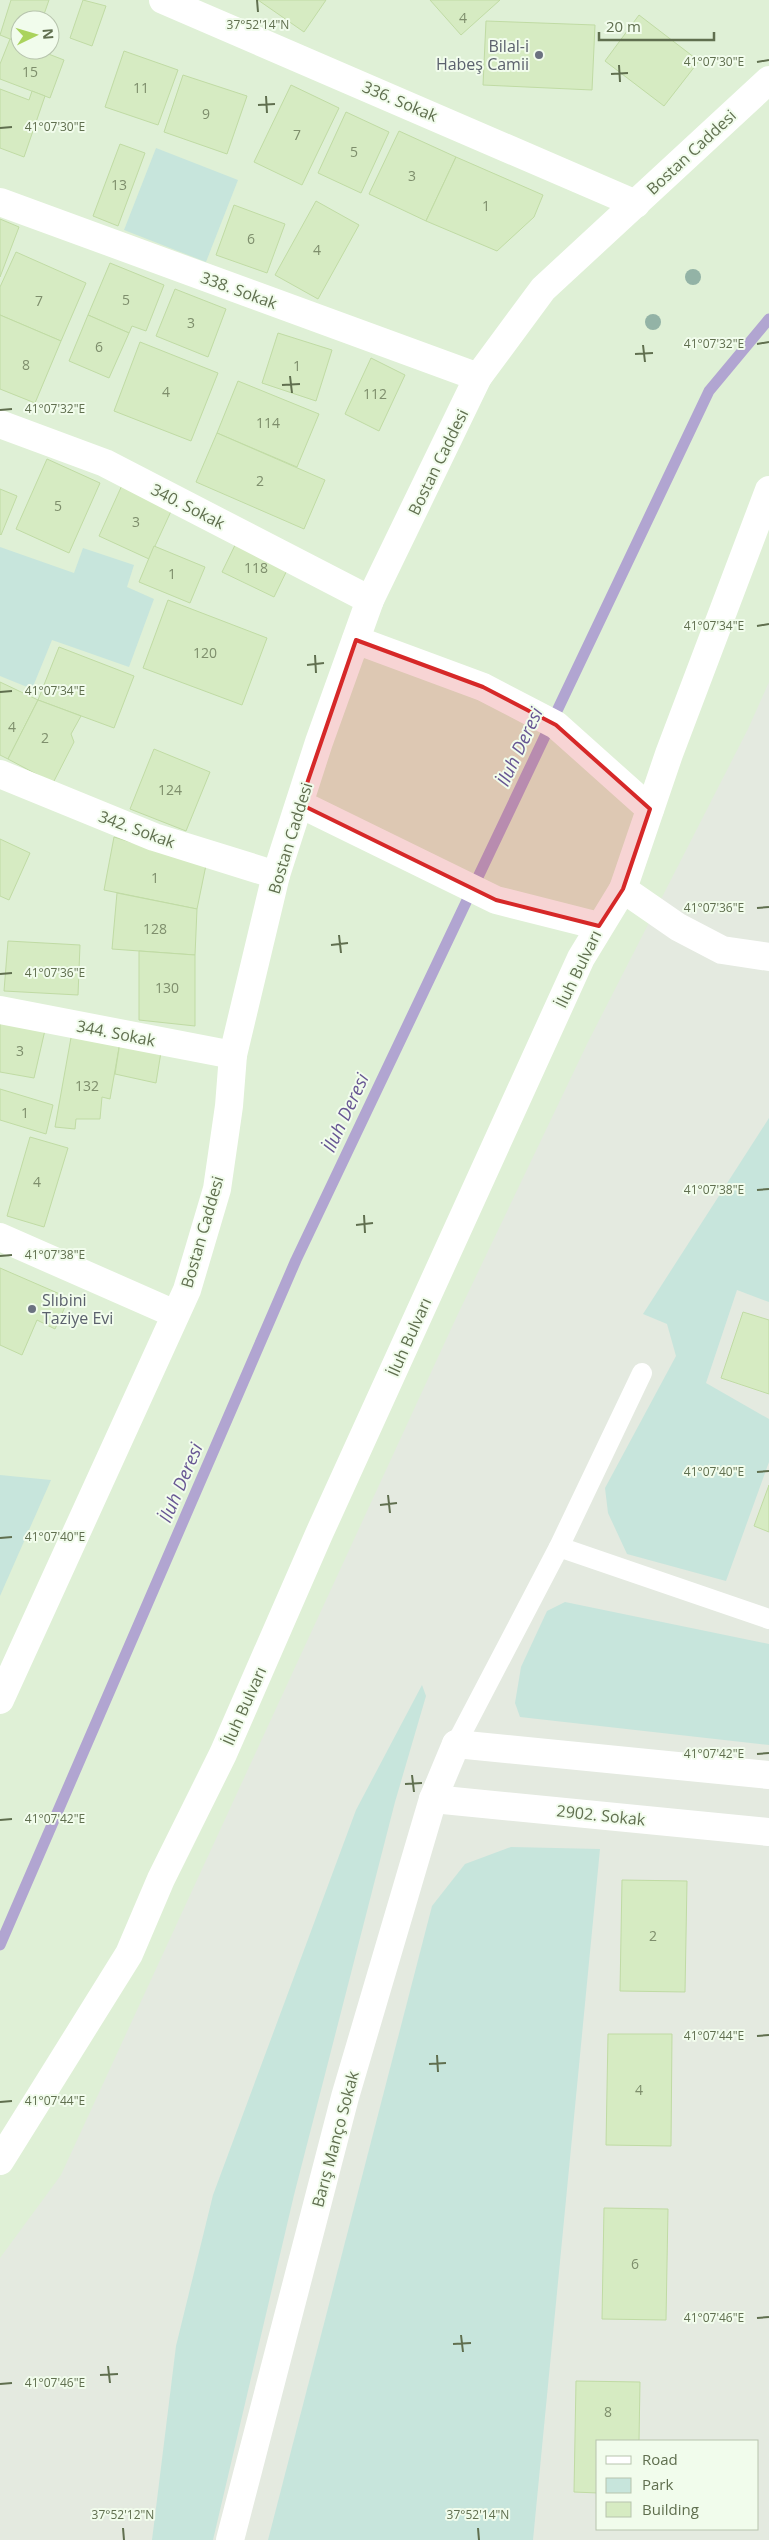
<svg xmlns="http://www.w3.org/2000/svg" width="769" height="2540" font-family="'Open Sans',sans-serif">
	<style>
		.residential { fill: #dff0d6; fill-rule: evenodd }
		.industrial { fill: #e4eae0; fill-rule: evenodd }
		.green { fill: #c7e5dc }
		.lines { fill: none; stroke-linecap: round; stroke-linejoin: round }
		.stream { stroke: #b1a5d1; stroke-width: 11 }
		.building { fill: #d6ebc2; stroke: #c0dba4 }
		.lane { stroke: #fff; stroke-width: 20 }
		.street { stroke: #fff; stroke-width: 28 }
		.secondary { stroke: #fff; stroke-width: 28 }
		.tree { fill: #93b3a6 }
		.marked { fill: #d62828; fill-opacity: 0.2; stroke: #d62828; stroke-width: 4; stroke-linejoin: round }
		.ticks { fill: none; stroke: #606f4f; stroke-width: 2 }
		.worship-dot { fill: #6b7280; stroke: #f1fcec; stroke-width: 2 }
		.labels { text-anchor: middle; stroke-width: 4; stroke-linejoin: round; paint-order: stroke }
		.number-label { font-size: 14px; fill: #7e8e6c }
		.worship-label { font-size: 16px; fill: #5b616d; stroke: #f1fcec; text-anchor: end }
		.street-label { font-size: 16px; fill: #606f4f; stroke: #f1fcec }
		.water-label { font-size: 18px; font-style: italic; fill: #675693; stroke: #f1fcec }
		.ticks-label { font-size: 12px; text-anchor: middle; fill: #606f4f; stroke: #f1fcec; stroke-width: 4; stroke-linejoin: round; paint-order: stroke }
	</style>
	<rect width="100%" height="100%" fill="#ecf9e7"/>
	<path class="residential" d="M0 0H769V2540H0ZM20 20H50V50H20ZM598 2441H758V2529H598Z"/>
	<path class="industrial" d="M769 682V2540H0V2258L61 2175 457 1316 588 1042 748 729ZM598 2441H758V2529H598Z"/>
	<g class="green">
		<path d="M156 148 238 180 206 262 124 230Z"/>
		<path d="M0 547 74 573 83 548 134 565 127 587 154 599 129 667 52 640 32 689 0 676Z"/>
		<path d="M769 1118V1302L737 1290 706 1383 769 1419V1462L726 1581 627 1554 608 1513 605 1488 676 1356 667 1324 643 1314Z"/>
		<path d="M0 1475 51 1480 0 1596Z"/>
		<path d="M565 1602 769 1644V1745L520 1717 515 1703 521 1667 547 1611Z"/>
		<path d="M422 1685 426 1696 395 1802 294 2195 213 2540H152L176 2346 213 2195 356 1810Z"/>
		<path d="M511 1847 600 1849 533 2540H268L432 1906 465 1864Z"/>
	</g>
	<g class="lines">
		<path class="stream" d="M0 1945 296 1260 709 391 769 319"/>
	</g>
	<g class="building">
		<path d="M11 0H49L42 20H20V43L0 35Z"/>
		<path d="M83 0 106 6 92 46 70 38Z"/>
		<path d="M258 0H326L304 32Z"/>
		<path d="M430 0H500L461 35Z"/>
		<path d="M639 15 699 61 664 106 605 61Z"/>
		<path d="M486 21 595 25 592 90 483 85Z"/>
		<path d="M10 39 20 43V50H38L64 60 50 98 0 79V64Z"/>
		<path d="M124 51 178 70 158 125 105 107Z"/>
		<path d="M183 75 247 96 227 154 164 132Z"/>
		<path d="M291 85 339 108 302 185 254 162Z"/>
		<path d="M0 89 29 100 32 91 45 96 24 157 0 148Z"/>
		<path d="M346 112 389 132 361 193 318 173Z"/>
		<path d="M399 131 456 157 426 221 369 194Z"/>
		<path d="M120 144 145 153 118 226 93 216Z"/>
		<path d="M456 157 543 195 534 217 497 251 426 221Z"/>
		<path d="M316 201 359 225 318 299 275 275Z"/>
		<path d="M234 205 285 224 267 273 216 255Z"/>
		<path d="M0 219 19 227 0 277Z"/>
		<path d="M16 252 86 283 61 341 0 315V287Z"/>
		<path d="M110 263 164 285 146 331 132 326 129 333 88 315Z"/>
		<path d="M175 289 226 309 208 357 156 336Z"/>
		<path d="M0 315 61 341 35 403 0 389Z"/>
		<path d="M88 315 129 333 109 378 69 361Z"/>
		<path d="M278 333 332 350 316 401 262 383Z"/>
		<path d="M140 342 218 373 191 441 114 411Z"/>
		<path d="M371 358 405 375 379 431 345 414Z"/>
		<path d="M238 381 319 414 297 467 217 433Z"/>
		<path d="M217 433 325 480 304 529 196 482Z"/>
		<path d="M47 459 100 483 69 553 16 529Z"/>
		<path d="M123 483 173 507 149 559 99 536Z"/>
		<path d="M0 489 17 496 1 535 0 534Z"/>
		<path d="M238 539 290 564 274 597 222 572Z"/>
		<path d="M154 546 205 567 190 603 139 582Z"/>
		<path d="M168 600 267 638 242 705 143 668Z"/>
		<path d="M59 647 134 676 114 728 38 700Z"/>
		<path d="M0 682 38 700 8 759 0 755Z"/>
		<path d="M38 700 81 716 71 734 74 742 53 783 8 759Z"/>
		<path d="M154 749 210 772 186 831 130 809Z"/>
		<path d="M114 837 206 865 197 909 104 890Z"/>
		<path d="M0 839 30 853 9 900 0 896Z"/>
		<path d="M117 893 197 909 195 955 112 949Z"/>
		<path d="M8 941 80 945 78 995 4 991Z"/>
		<path d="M139 951 195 955V1026L139 1020Z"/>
		<path d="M0 1023 45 1030 34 1078 0 1072Z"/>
		<path d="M72 1032 120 1042 110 1099 102 1097 100 1119H76L75 1129 55 1127Z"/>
		<path d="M120 1042 161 1052 156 1083 115 1074Z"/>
		<path d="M0 1089 53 1105 46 1134 0 1120Z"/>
		<path d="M30 1137 68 1148 44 1227 7 1216Z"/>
		<path d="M0 1268 69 1298 55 1329 37 1320 22 1355 0 1345Z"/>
		<path d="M743 1312 769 1320V1394L721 1378Z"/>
		<path d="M769 1485V1532L754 1526Z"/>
		<path d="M622 1880 687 1881 685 1992 620 1991Z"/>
		<path d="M608 2034H672L671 2146 606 2145Z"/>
		<path d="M604 2208 668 2209 666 2320 602 2319Z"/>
		<path d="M576 2381 640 2382 639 2441H598V2493L574 2492Z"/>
	</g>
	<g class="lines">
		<g class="lane">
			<path d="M559 1547 769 1619"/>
			<path d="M456 1744 559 1547 642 1373"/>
		</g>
		<g class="street">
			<path d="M163 0 636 204"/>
			<path d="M0 202 478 377"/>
			<path d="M0 424 105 463 370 600"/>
			<path d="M0 774 154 837 276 875"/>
			<path d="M0 1010 233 1055"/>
			<path d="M0 1237 175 1314"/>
			<path d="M230 2540 345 2097 433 1799 456 1744"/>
		</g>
		<g class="secondary">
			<path d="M356 640 483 687 556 725 650 809"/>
			<path d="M300 804 496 900 599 926"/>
			<path d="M623 889 678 927 722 950 769 957"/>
			<path d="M0 1700 187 1290 217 1189 229 1106 233 1055 276 875 319 742 370 600 478 377 543 289 769 80"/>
			<path d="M456 1744 769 1775"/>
			<path d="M433 1799 769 1832"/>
			<path d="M0 2161 129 1954 161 1879 223 1754 319 1534 581 958 623 889 669 754 769 490"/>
		</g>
	</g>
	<g class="tree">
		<circle cx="693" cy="277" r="8"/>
		<circle cx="653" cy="322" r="8"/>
	</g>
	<path class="marked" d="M356 640 483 687 556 725 650 809 623 889 599 926 496 900 300 804Z"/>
	<path class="ticks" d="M257 0 258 12M757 62 769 60M619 65 620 82M611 74 628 73M266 96 267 113M258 105 275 104M0 128 12 127M757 344 769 342M643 345 645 362M635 354 653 353M290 376 292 393M282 385 300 384M0 410 12 409M757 626 769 624M315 655 316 673M307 665 324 663M0 692 12 691M757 908 769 907M339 935 341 953M331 945 348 943M0 974 12 973M757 1190 769 1189M364 1215 365 1233M356 1225 373 1223M0 1256 12 1255M757 1472 769 1471M388 1495 390 1513M380 1505 397 1503M0 1538 12 1537M757 1754 769 1753M412 1775 414 1792M405 1784 422 1783M0 1820 12 1819M757 2036 769 2035M437 2055 438 2072M429 2064 446 2063M0 2102 12 2101M757 2318 769 2317M461 2335 463 2352M453 2344 471 2343M108 2366 110 2383M100 2375 118 2374M0 2384 12 2383M123 2528 124 2540M478 2528 479 2540"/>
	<g class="worship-dot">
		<circle cx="539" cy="55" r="5"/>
		<circle cx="32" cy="1309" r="5"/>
	</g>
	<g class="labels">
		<g class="number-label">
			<text x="463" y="23">4</text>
			<text x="30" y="77">15</text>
			<text x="141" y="93">11</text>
			<text x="206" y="119">9</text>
			<text x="297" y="140">7</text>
			<text x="354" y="157">5</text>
			<text x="412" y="181">3</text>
			<text x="119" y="190">13</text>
			<text x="486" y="211">1</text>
			<text x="251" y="244">6</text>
			<text x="317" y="255">4</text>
			<text x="126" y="305">5</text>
			<text x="39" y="306">7</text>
			<text x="191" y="328">3</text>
			<text x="99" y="352">6</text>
			<text x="26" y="370">8</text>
			<text x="297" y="371">1</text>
			<text x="166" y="397">4</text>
			<text x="375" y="399">112</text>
			<text x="268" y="428">114</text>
			<text x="260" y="486">2</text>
			<text x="58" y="511">5</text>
			<text x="136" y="527">3</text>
			<text x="256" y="573">118</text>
			<text x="172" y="579">1</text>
			<text x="205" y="658">120</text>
			<text x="12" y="732">4</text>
			<text x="45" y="743">2</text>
			<text x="170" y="795">124</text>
			<text x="155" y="883">1</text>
			<text x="155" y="934">128</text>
			<text x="167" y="993">130</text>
			<text x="20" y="1056">3</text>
			<text x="87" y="1091">132</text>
			<text x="25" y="1118">1</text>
			<text x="37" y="1187">4</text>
			<text x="653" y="1941">2</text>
			<text x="639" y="2095">4</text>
			<text x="635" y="2269">6</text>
			<text x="608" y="2417">8</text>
		</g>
		<g class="worship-label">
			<text x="529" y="52">Bilal-i<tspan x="529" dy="18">Habeş Camii</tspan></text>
			<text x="42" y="1306" text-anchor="start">Slıbini<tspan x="42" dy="18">Taziye Evi</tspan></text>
		</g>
		<g class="street-label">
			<text transform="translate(400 101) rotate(23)" y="6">336. Sokak</text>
			<text transform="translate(691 152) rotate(-43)" y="6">Bostan Caddesi</text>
			<text transform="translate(239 290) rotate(20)" y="6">338. Sokak</text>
			<text transform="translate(438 462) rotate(-64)" y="6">Bostan Caddesi</text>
			<text transform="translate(188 506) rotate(27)" y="6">340. Sokak</text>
			<text transform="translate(137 829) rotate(20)" y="6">342. Sokak</text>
			<text transform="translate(290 838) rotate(-73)" y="6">Bostan Caddesi</text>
			<text transform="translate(578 969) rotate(-64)" y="6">İluh Bulvarı</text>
			<text transform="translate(116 1033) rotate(11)" y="6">344. Sokak</text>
			<text transform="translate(202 1232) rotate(-74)" y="6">Bostan Caddesi</text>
			<text transform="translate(409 1337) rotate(-66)" y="6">İluh Bulvarı</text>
			<text transform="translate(244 1706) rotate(-66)" y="6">İluh Bulvarı</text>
			<text transform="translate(601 1815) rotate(6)" y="6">2902. Sokak</text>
			<text transform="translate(335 2139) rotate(-75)" y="6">Barış Manço Sokak</text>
		</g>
		<g class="water-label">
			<text transform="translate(520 747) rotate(-65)" y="6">İluh Deresi</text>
			<text transform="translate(346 1113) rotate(-65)" y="6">İluh Deresi</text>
			<text transform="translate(181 1483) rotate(-67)" y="6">İluh Deresi</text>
		</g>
	</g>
	<g class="ticks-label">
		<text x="258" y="29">37°52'14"N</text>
		<text x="714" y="66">41°07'30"E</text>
		<text x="55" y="131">41°07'30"E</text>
		<text x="714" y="348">41°07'32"E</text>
		<text x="55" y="413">41°07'32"E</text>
		<text x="714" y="630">41°07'34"E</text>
		<text x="55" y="695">41°07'34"E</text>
		<text x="714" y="912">41°07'36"E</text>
		<text x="55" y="977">41°07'36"E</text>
		<text x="714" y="1194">41°07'38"E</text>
		<text x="55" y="1259">41°07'38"E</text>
		<text x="714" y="1476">41°07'40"E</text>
		<text x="55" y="1541">41°07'40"E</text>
		<text x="714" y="1758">41°07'42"E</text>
		<text x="55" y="1823">41°07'42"E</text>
		<text x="714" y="2040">41°07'44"E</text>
		<text x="55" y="2105">41°07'44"E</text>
		<text x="714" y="2322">41°07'46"E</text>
		<text x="55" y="2387">41°07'46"E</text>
		<text x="123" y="2519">37°52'12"N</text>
		<text x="478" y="2519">37°52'14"N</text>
	</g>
	<rect x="596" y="2440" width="162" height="90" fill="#f1fcec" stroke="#b7c4ad"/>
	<rect x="606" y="2456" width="25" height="8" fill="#ffffff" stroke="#b7c4ad"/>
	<text x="642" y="2465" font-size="15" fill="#606f4f">Road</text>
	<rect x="606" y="2478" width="25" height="15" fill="#c7e5dc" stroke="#b7c4ad"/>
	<text x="642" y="2490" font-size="15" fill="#606f4f">Park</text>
	<rect x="606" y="2502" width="25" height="15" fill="#d6ebc2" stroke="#b7c4ad"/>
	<text x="642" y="2515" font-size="15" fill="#606f4f">Building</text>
	<g transform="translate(35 35) rotate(85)"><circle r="24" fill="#f1fcec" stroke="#b7c4ad"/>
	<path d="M0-4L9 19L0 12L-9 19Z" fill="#aad35c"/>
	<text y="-8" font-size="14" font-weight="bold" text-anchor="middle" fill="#606f4f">N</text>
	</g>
	<path d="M599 32v8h115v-8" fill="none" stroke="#606f4f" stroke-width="2.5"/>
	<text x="606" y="32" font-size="15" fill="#606f4f" stroke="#f1fcec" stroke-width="4" paint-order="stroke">20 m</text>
</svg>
